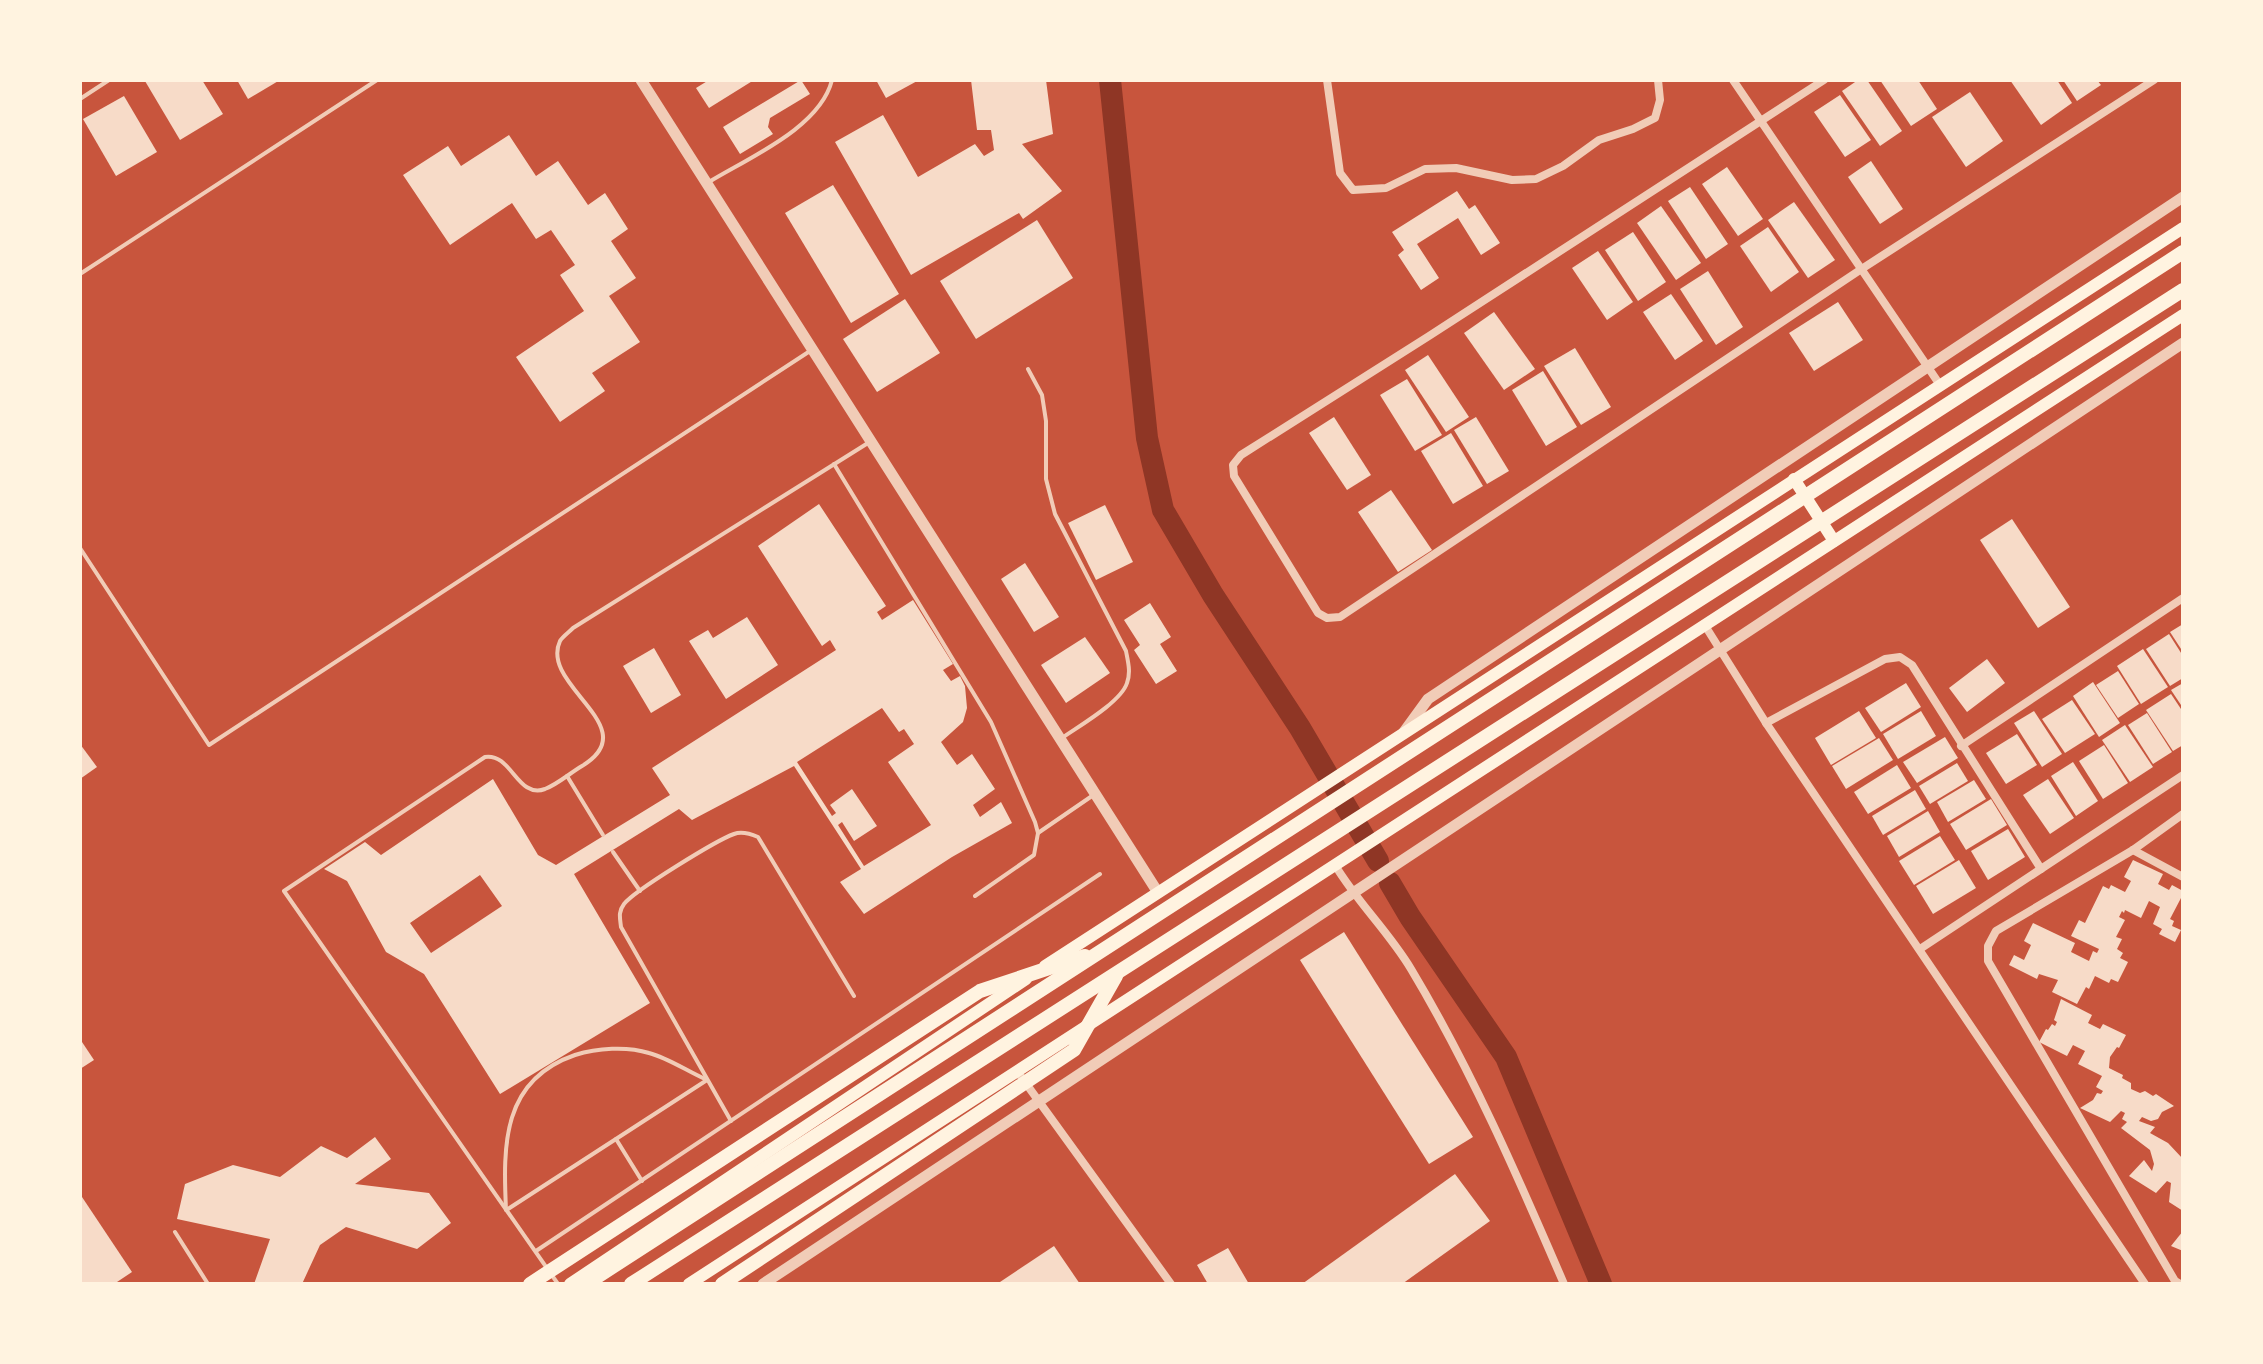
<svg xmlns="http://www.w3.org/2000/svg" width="2263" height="1364" font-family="Ubuntu,sans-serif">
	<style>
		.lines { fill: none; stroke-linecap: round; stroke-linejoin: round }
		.canal { stroke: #8f3625; stroke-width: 22 }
		.building { fill: #f7dbc8; fill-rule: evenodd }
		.service { stroke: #f1ccb7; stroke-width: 4 }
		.minor { stroke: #f1ccb7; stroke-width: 8 }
		.tertiary { stroke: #f1ccb7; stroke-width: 11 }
		.secondary { stroke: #fff3e0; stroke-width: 12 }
		.primary { stroke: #fff3e0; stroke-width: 14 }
	</style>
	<rect width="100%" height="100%" fill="#c8553d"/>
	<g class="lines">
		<g class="canal">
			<path d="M1110 80 1147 438 1163 510 1213 595 1300 728 1378 861"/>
			<path d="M1390 883 1410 917 1506 1057 1601 1284"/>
		</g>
	</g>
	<g class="building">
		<path d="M147 80H202L223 114 180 140 145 81Z"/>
		<path d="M237 80H280L248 99Z"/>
		<path d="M709 80H754L709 108 696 88Z"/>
		<path d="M801 80 810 94 770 118 768 127 773 134 740 154 723 127Z"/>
		<path d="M876 80H919L886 98Z"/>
		<path d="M971 80H1046L1053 134 1022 144 1062 191 1023 219 1019 213 911 275 835 142 883 115 918 177 975 144 984 156 994 150 991 130H977Z"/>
		<path d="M1858 80H1867L1902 131 1880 146 1842 91Z"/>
		<path d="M1880 80H1918L1937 109 1911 126Z"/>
		<path d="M2010 80H2057L2072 103 2041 125Z"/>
		<path d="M2063 80H2097L2101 85 2077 101Z"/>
		<path d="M1970 92 2003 141 1966 167 1932 117Z"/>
		<path d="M1840 95 1871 140 1845 157 1814 112Z"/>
		<path d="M124 96 157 152 116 176 83 119Z"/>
		<path d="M509 135 536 176 558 161 588 205 605 193 628 229 611 241 636 278 609 296 640 342 592 373 605 391 560 422 516 357 584 311 560 275 575 265 551 230 536 239 512 203 450 245 403 175 448 146 461 166Z"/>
		<path d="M1871 161 1903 209 1880 224 1848 177Z"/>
		<path d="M1727 167 1763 219 1738 236 1702 184Z"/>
		<path d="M833 185 899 294 851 323 785 213Z"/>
		<path d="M1690 187 1728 244 1706 259 1668 201Z"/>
		<path d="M1457 191 1469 209 1475 205 1500 243 1481 255 1458 218 1417 244 1439 278 1421 290 1398 255 1404 250 1392 232Z"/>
		<path d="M1794 202 1835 260 1808 278 1768 220Z"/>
		<path d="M1661 206 1701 263 1676 280 1637 223Z"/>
		<path d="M1037 220 1073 278 976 339 940 281Z"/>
		<path d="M1768 227 1799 272 1771 292 1740 246Z"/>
		<path d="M1633 232 1666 282 1638 301 1605 250Z"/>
		<path d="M1598 251 1633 302 1607 320 1572 268Z"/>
		<path d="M1708 271 1743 327 1716 345 1680 289Z"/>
		<path d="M1671 294 1703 341 1675 360 1643 312Z"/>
		<path d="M905 299 940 353 877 392 843 339Z"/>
		<path d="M1838 302 1863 340 1814 371 1789 333Z"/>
		<path d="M1494 312 1535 369 1504 390 1464 333Z"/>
		<path d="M1575 348 1611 407 1581 425 1544 366Z"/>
		<path d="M1428 355 1469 417 1446 432 1405 370Z"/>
		<path d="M1543 371 1577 427 1546 446 1512 390Z"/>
		<path d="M1407 379 1442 435 1415 451 1380 395Z"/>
		<path d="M1334 417 1371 475 1347 490 1309 433Z"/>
		<path d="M1476 417 1509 471 1487 484 1454 430Z"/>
		<path d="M1451 433 1483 486 1453 504 1421 451Z"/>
		<path d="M1391 490 1432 550 1398 572 1358 512Z"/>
		<path d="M819 504 886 606 877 612 882 620 913 600 953 664 943 670 951 681 960 676 965 686 967 708 963 722 941 742 957 765 972 754 995 789 973 805 980 817 1001 802 1012 823 952 857 864 914 840 882 861 869 794 766 692 820 679 809 574 874 650 1003 500 1094 424 974 386 952 347 881 324 869 365 842 381 855 493 779 538 855 556 865 670 795 652 768 836 650 830 640 822 646 758 546ZM882 708 899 732 904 729 914 744 888 762 931 825 864 866 838 825 842 822 854 841 877 826 852 789 830 805 836 813 832 816 797 762ZM480 875 502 906 431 953 410 923Z"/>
		<path d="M1105 505 1133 562 1096 580 1068 523Z"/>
		<path d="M2012 519 2070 607 2038 628 1980 540Z"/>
		<path d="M1025 563 1059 617 1034 632 1001 579Z"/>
		<path d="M1150 603 1171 637 1160 644 1177 671 1156 684 1134 650 1140 645 1124 620Z"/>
		<path d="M747 617 778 665 726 699 689 641 708 630 713 638Z"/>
		<path d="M2183 624V652L2170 632Z"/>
		<path d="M2169 634 2183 656V678L2170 686 2146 649Z"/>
		<path d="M1085 637 1110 673 1066 703 1041 665Z"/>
		<path d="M654 648 681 695 651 713 623 666Z"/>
		<path d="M2143 649 2168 687 2141 704 2117 666Z"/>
		<path d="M1987 659 2005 683 1967 712 1949 688Z"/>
		<path d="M2118 671 2139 704 2118 718 2096 685Z"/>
		<path d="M2093 682 2120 723 2099 737 2073 696Z"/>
		<path d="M1906 683 1921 707 1881 732 1865 708Z"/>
		<path d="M2183 683V708L2171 690Z"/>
		<path d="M2171 694 2183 712V745L2173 751 2146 710Z"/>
		<path d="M2072 700 2095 734 2065 753 2042 719Z"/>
		<path d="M1859 711 1876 738 1831 765 1815 738Z"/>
		<path d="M1921 711 1936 736 1898 759 1883 734Z"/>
		<path d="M2034 711 2062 754 2042 767 2014 723Z"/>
		<path d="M2147 713 2172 752 2153 764 2128 725Z"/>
		<path d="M2125 725 2153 767 2130 782 2102 740Z"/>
		<path d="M2017 734 2037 765 2006 784 1986 753Z"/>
		<path d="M1945 737 1958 758 1917 783 1903 762Z"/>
		<path d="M1879 738 1893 760 1846 789 1832 766Z"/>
		<path d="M80 744 97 767 80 779Z"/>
		<path d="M2104 745 2128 783 2103 799 2079 761Z"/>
		<path d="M2073 762 2098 801 2076 816 2051 776Z"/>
		<path d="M1957 763 1968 781 1930 804 1919 786Z"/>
		<path d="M1897 765 1911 788 1868 814 1854 792Z"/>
		<path d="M2048 779 2074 818 2050 834 2023 795Z"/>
		<path d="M1974 780 1986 799 1948 822 1937 802Z"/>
		<path d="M1915 790 1926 809 1883 835 1872 816Z"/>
		<path d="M1991 799 2007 825 1966 850 1950 824Z"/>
		<path d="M1928 811 1940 832 1899 857 1887 836Z"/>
		<path d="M2008 829 2025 857 1988 880 1971 851Z"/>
		<path d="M1940 836 1955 860 1914 885 1899 861Z"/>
		<path d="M1959 860 1976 888 1933 914 1916 886Z"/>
		<path d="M2133 860 2163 874 2158 884 2169 890 2172 885 2183 891V899L2181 898 2170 919 2174 921 2172 926 2181 930 2175 942 2159 934 2162 929 2153 924 2160 907 2149 901 2141 918 2125 910 2124 913 2122 911 2119 917 2125 920 2116 937 2122 939 2117 949 2123 953 2120 958 2128 962 2118 982 2111 979 2109 983 2095 976 2089 989 2086 987 2077 1004 2052 992 2058 980 2039 974 2037 979 2009 965 2014 955 2024 960 2031 945 2024 941 2033 923 2075 943 2071 952 2089 961 2093 951 2097 953 2099 949 2071 936 2079 920 2085 923 2103 886 2109 889 2111 885 2125 892 2131 881 2124 877Z"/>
		<path d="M1344 932 1473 1137 1429 1164 1300 960Z"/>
		<path d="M2061 999 2092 1015 2088 1023 2100 1029 2103 1024 2126 1035 2119 1048 2117 1047 2110 1057 2109 1068 2123 1075 2122 1078 2131 1083V1089L2140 1093 2145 1091 2153 1096 2156 1094 2174 1106 2162 1112 2158 1119 2151 1121 2142 1117 2139 1121 2155 1127 2150 1133 2168 1143 2183 1159V1211L2169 1202 2171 1183 2167 1181 2156 1193 2129 1176 2144 1160 2152 1171 2154 1164 2150 1150 2121 1128 2127 1122 2122 1119 2125 1113 2121 1111 2110 1122 2080 1108 2093 1100 2097 1093 2101 1094 2103 1091 2096 1087 2102 1076 2078 1064 2085 1051 2073 1045 2067 1056 2039 1042 2046 1029 2048 1030 2052 1024 2055 1026 2057 1022 2054 1020Z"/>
		<path d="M80 1039 94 1060 80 1069Z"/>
		<path d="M375 1137 391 1159 355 1184 429 1193 451 1223 417 1249 346 1227 320 1245 302 1284H254L270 1239 177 1219 185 1184 233 1165 280 1177 321 1146 347 1158Z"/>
		<path d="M1455 1174 1490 1221 1402 1284H1302Z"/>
		<path d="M80 1194 132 1272 114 1284H83L80 1279Z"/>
		<path d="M2183 1231V1251L2171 1246Z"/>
		<path d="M1054 1246 1080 1284H997Z"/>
		<path d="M1228 1248 1249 1284H1208L1197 1265Z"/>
	</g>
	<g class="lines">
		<g class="service">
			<path d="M80 99 109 80"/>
			<path d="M709 182C748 158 820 128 832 80"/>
			<path d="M80 274 377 80"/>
			<path d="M1028 369 1042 395 1046 421V479L1055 514 1126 651C1128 662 1131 672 1127 683 1121 702 1079 726 1062 738"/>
			<path d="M834 464 991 722 1035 822 1038 833 1034 855 975 896"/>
			<path d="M80 548 209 745 810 351"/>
			<path d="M567 776 603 835"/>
			<path d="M1038 833 1092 796"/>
			<path d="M613 852 640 891"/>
			<path d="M731 1121 621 927C620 918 618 912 624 904 635 890 717 840 734 834 742 831 751 834 758 837L854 996"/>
			<path d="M616 1139 642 1181"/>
			<path d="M508 1209 707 1080"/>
			<path d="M506 1210C503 1145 502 1080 575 1055 597 1048 627 1046 649 1053 668 1058 687 1071 705 1079"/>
			<path d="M175 1232 208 1284"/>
			<path d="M536 1251 1100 874"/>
			<path d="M558 1284 284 891 485 757C512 753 517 799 545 789 558 784 570 773 582 766 647 727 539 686 560 641 562 637 569 632 573 628L868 443"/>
		</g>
		<g class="minor">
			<path d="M1327 80 1340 173 1353 190 1386 188 1425 169 1456 168 1512 180 1536 179 1563 166 1599 140 1633 129 1655 118 1660 100 1658 80"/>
			<path d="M1733 80 1940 385"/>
			<path d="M1824 80 1429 336 1241 455 1233 465 1234 476 1318 613 1327 618 1340 617 1860 270 2154 80"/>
			<path d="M1704 624 1766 723 2145 1284"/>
			<path d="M1766 723 1885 659 1900 657 1912 665 2041 869"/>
			<path d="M1961 746 2183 598"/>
			<path d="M2133 850 2183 877"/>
			<path d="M1335 865C1357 902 1389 932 1411 969 1471 1069 1518 1177 1564 1284"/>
			<path d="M1920 949 2183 775"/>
			<path d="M1017 1071 1171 1284"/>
			<path d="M2180 1284 2175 1281 1988 961V946L1996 931 2133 850 2183 814"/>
		</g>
		<g class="tertiary">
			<path d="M641 80 1157 891"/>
			<path d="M1404 732 1428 699 2183 197"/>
			<path d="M763 1284 2183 343"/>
		</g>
		<g class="secondary">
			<path d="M1794 479 1834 541"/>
			<path d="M1045 966 2183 228"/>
			<path d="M570 1284 1026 979"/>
			<path d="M689 1284 2183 315"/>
		</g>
		<g class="primary">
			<path d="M530 1284 980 991 1085 956"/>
			<path d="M586 1284 2183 252"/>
			<path d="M631 1284 2183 290"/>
			<path d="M722 1284 1074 1050 1116 976"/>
		</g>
	</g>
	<rect width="2263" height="1364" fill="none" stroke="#fff3e0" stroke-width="164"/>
</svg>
